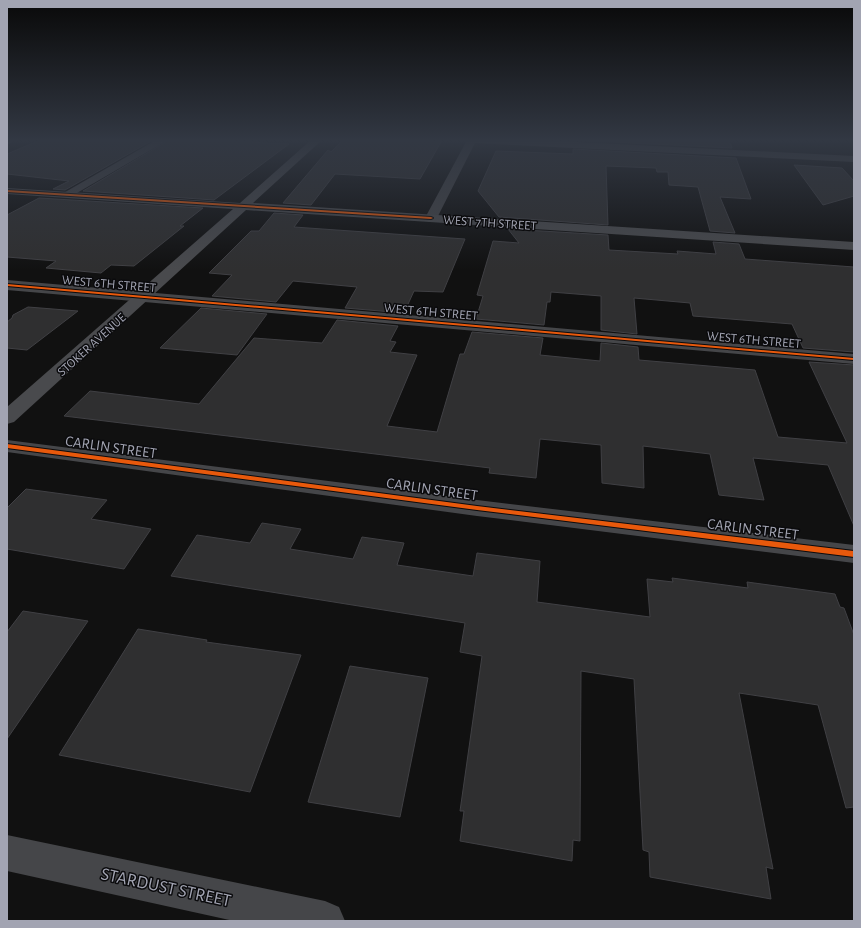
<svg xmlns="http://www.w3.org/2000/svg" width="861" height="928" font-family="'Alegreya Sans',sans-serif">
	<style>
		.building { fill: #2f2f30; stroke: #404044 }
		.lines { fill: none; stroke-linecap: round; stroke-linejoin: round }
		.street { fill: #454649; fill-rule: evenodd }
		.secondary { fill: #494a4d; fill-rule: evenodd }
		.cycleway-casing { stroke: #0b0b0d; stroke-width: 2 }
		.cycleway { fill: #e8590c; fill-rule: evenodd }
		.labels { text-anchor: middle; stroke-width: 3; stroke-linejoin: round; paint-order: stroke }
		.far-street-label { font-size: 13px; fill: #a2a4b2; stroke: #0b0b0d }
		.street-label { font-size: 15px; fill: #a2a4b2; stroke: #0b0b0d }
		.near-street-label { font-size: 18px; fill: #a2a4b2; stroke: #0b0b0d }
	</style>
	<rect width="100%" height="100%" fill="#111"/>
	<g class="building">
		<path d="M40 140H153L65 190 53 189 69 181 7 174V154Z"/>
		<path d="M169 140H209L289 144 214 200 83 191Z"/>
		<path d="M343 140H400L441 142 420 179 335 174 311 205 283 203 328 150 331 152Z"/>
		<path d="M573 140H729L732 148Z"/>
		<path d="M573 149 736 158 751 199 720 197 735 233 710 231 698 187 669 185 668 172H657L656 168 606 166 608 225 499 217 478 191 496 151 573 154Z"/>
		<path d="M794 165 842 168 854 181V196L823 205Z"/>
		<path d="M39 198 203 208 180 226H184L134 266 111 265 101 273 46 268 56 261 7 257V215Z"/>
		<path d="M274 213 303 215 294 227 465 239 443 292 414 291 404 313 345 308 357 287 293 281 276 302 212 296 232 275 209 273 251 231H259Z"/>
		<path d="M508 229 608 235 609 250 678 254 677 251 716 254 713 242 739 244 745 259 854 267V352L803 348 792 324 693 316 690 303 634 298 637 334 601 330V296L551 292 550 302H547L544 325 476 319 483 296 477 295 493 241 519 243Z"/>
		<path d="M28 307 78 311 27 350 7 348V322L12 318 13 315Z"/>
		<path d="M201 308 267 314 237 355 160 348Z"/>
		<path d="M337 320 398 326 390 341 396 342 390 352 417 355 387 426 437 432 460 354H464L472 332 543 338 540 355 600 361 601 343 638 347 639 360 755 370 778 437 847 443 809 362 854 365V526L828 465 753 458 764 500 719 495 710 454 643 446 644 488 602 483 601 445 540 439 536 478 489 473 490 468 64 416 90 391 199 404 254 338 322 343Z"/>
		<path d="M26 489 107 500 91 519 151 529 124 569 7 549V508Z"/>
		<path d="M262 523 301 529 290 549 353 559 362 537 404 543 397 565 473 576 477 553 540 561 537 602 650 617 647 579 673 582 672 578 748 588 747 582 835 594 840 607 844 608 854 635V807L846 808 818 705 739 693 773 869 766 867 771 899 650 877 649 852 643 850 634 679 581 671 580 841 573 840 572 861 460 841 464 811H460L482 656 460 652 465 623 171 576 197 535 250 543Z"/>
		<path d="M23 611 88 621 7 739V632Z"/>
		<path d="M138 629 207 640 206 642 301 655 250 792 59 755Z"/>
		<path d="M350 666 428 678 400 817 308 802Z"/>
	</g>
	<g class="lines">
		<g class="street">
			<path d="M7 140H15L7 145Z"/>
			<path d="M156 140H168L70 197H62L60 195Z"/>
			<path d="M467 140H536L854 156V162L475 143 437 218 431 222 427 221 425 218Z"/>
			<path d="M7 280 854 354V364L7 290Z"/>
			<path d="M7 440 477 500 854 545V563L477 516 7 452Z"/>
			<path d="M7 835 325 901 339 907 345 921H234L7 871Z"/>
		</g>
		<path class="secondary" d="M311 140H322L253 203 854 242V250L246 210 14 422 7 424V407L233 209 7 194V188L240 203Z"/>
		<defs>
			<g id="cycleway">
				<path d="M7 190 431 217 433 218 431 219 7 192Z"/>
				<path d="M7 284 854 358V360L7 286Z"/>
				<path d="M7 444 477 506 854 551V557L477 510 7 448Z"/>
			</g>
		</defs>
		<use href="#cycleway" class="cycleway-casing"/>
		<use href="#cycleway" class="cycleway"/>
	</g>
	<linearGradient id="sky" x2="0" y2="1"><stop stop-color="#090909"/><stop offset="0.52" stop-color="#323843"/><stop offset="1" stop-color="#323843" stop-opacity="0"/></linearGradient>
	<rect width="861" height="270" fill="url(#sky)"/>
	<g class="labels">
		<g class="far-street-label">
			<text transform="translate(490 222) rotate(4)" y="5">WEST 7TH STREET</text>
			<text transform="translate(109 283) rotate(5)" y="5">WEST 6TH STREET</text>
			<text transform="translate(431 311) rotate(5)" y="5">WEST 6TH STREET</text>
			<text transform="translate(754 339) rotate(5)" y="5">WEST 6TH STREET</text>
			<text transform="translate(91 344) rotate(-42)" y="5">STOKER AVENUE</text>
		</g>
		<g class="street-label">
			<text transform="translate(111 447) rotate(8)" y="5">CARLIN STREET</text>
			<text transform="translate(432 489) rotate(8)" y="5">CARLIN STREET</text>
			<text transform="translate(753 529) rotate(7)" y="5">CARLIN STREET</text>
		</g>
		<g class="near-street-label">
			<text transform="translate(166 887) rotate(12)" y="6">STARDUST STREET</text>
		</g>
	</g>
	<rect width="861" height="928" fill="none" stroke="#a2a4b2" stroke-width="16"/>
</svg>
